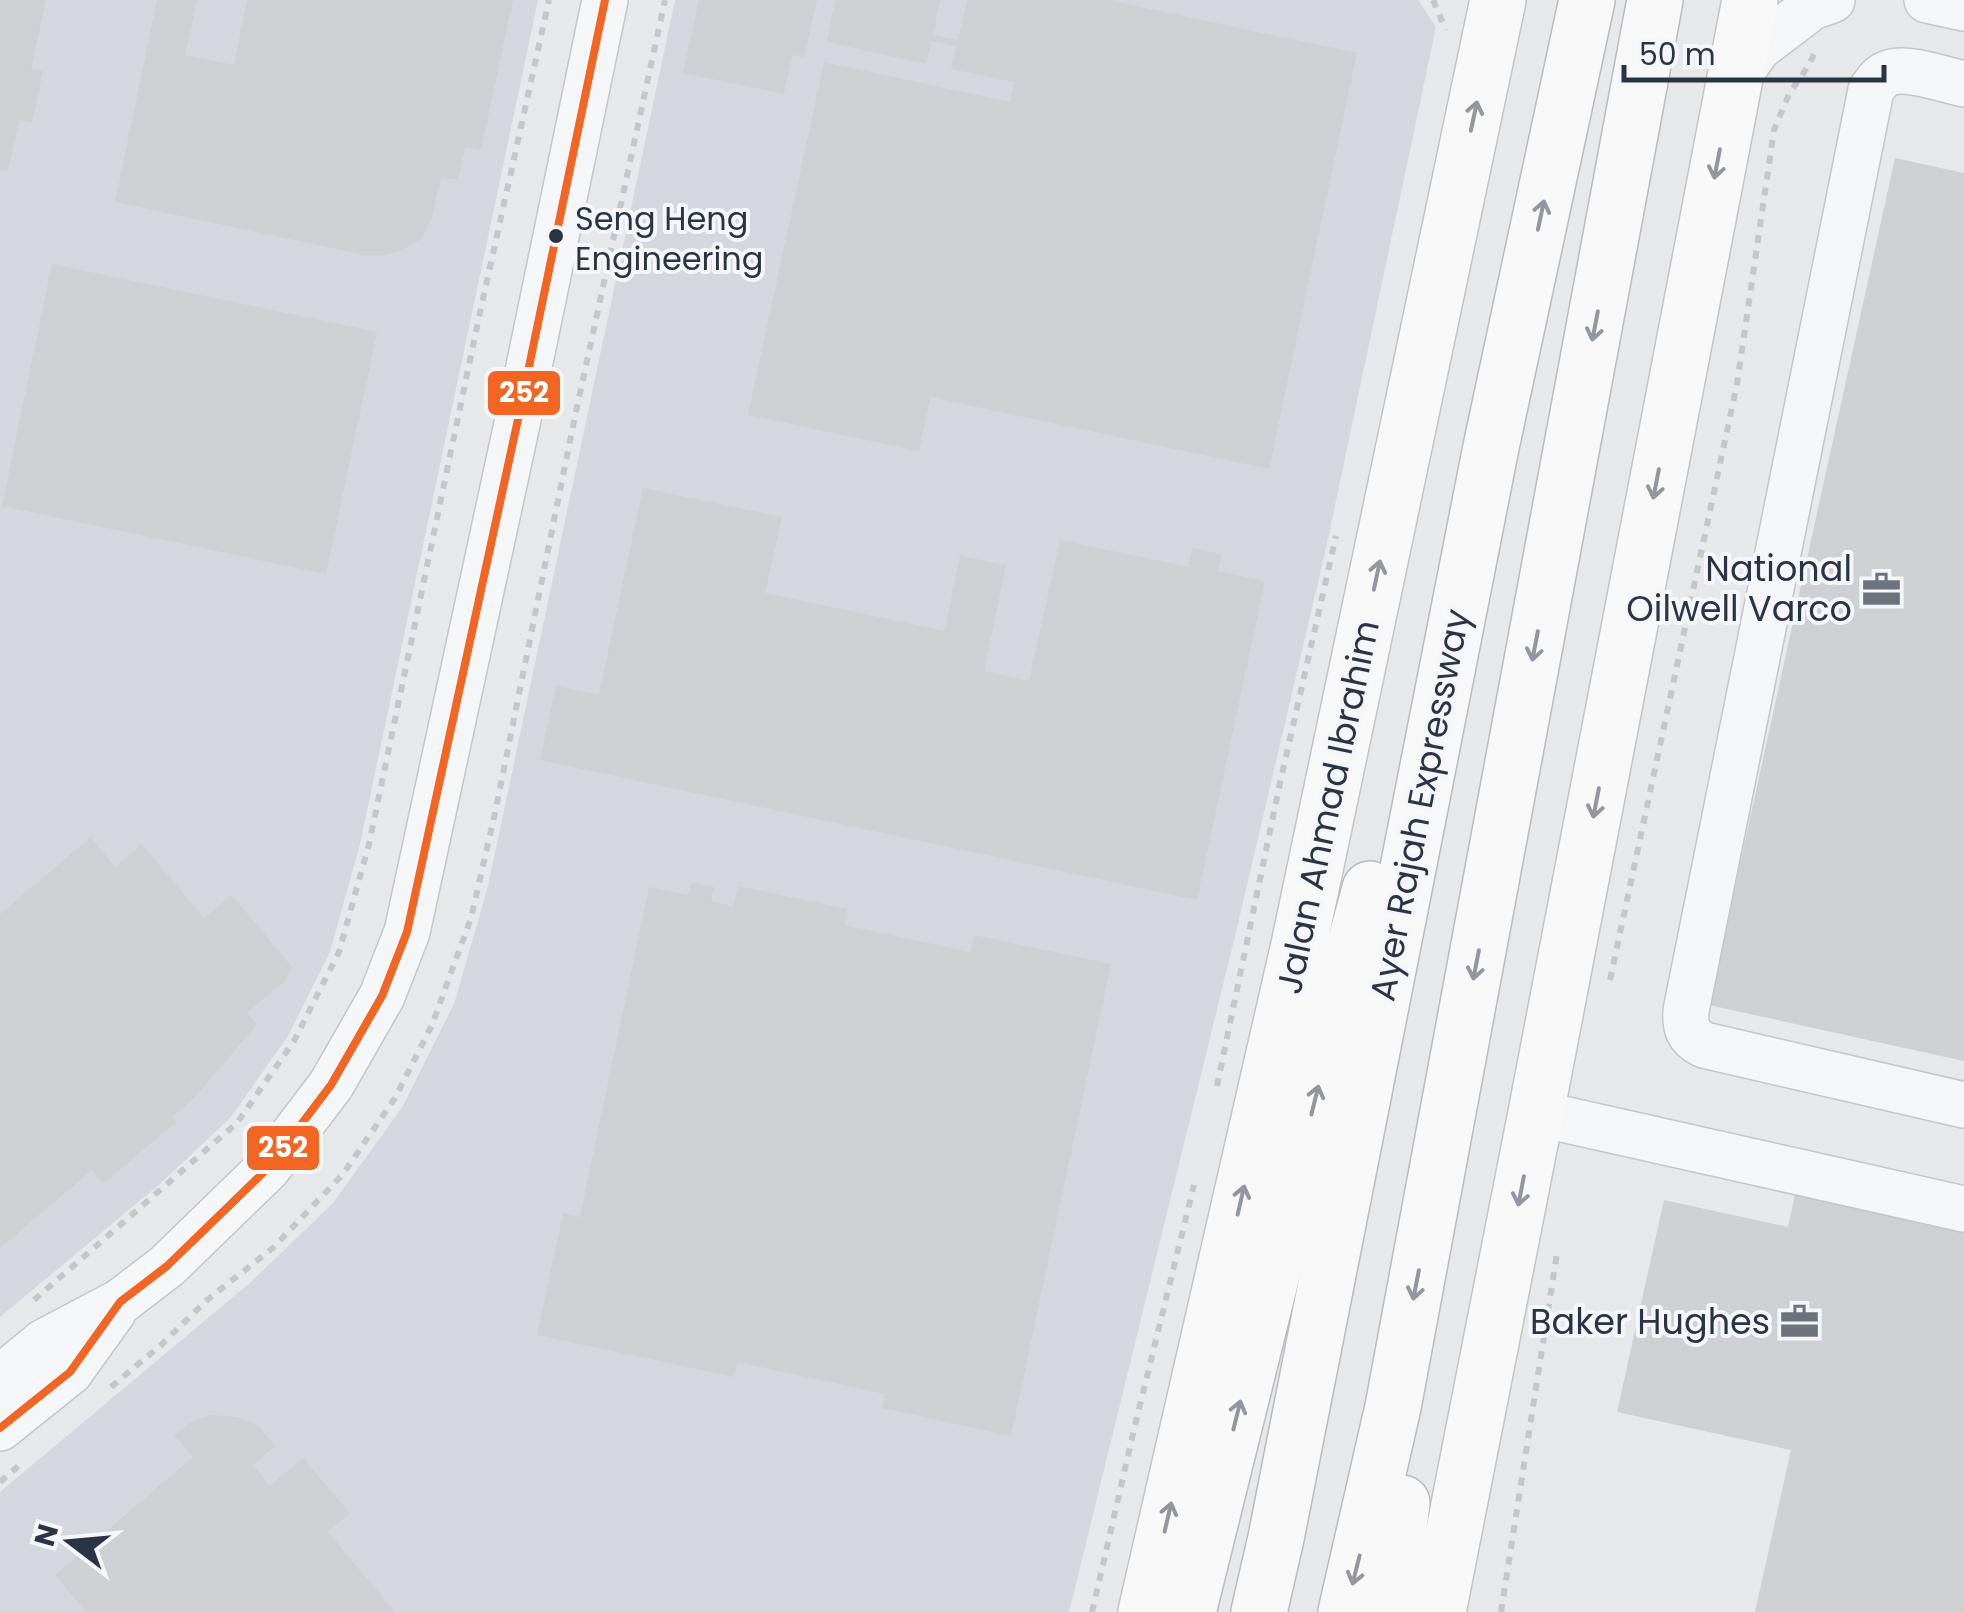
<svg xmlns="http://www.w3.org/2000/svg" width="1964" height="1612" font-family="Poppins,sans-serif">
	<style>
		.built { fill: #d4d7dd }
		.building { fill: #ced0d3 }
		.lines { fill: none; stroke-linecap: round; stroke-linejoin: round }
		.minor-casing { stroke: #c4c6c8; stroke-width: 48 }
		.major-casing { stroke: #c2c5c8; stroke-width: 58 }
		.highway-casing { stroke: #b8bbbf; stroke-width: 58 }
		.path { stroke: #c5c6ca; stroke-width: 6; stroke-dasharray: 8 8; stroke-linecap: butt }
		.minor { stroke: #f5f6f7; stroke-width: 45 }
		.major { stroke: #f8f8f8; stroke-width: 55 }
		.highway { stroke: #f8f8f8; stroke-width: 55 }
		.bus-1-casing { stroke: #f4f6f9; stroke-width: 15 }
		.bus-1 { stroke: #f26522; stroke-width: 8 }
		.oneway { stroke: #92969e }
		.bus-dot { fill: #2b3445; stroke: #f4f6f9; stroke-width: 4 }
		.labels { text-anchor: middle; stroke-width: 8; stroke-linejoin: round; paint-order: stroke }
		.bus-label { font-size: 32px; fill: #2b3445; stroke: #f4f6f9; text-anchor: start }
		.poi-label { font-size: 35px; fill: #2b3445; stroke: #f4f6f9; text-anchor: end }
		.street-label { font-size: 35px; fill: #2b3445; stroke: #f4f6f9 }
		.line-badge { stroke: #f4f6f9; stroke-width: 4 }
		.badge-label { font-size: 28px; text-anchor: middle; font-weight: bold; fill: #fff }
	</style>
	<rect width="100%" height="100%" fill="#e6e8ea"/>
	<g class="built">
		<path d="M0 0H538L360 844 330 952 288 1036 231 1117 161 1183 0 1317Z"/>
		<path d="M675 0H1418L1436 27 1326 548 1236 932 1069 1612H0V1492L251 1282 333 1203 403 1106 454 1004 488 886Z"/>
	</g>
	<g class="building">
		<path d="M0 0H46L31 69 43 71 32 123 19 120 8 171 0 170Z"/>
		<path d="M157 0H197L185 55 234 65 247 0H513L481 150 465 147 458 180 441 177 431 221 422 238 405 249 386 255H365L115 202Z"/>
		<path d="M699 0H817L804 57 792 55 784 94 683 73Z"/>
		<path d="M835 0H940L933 35 958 40 967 0H1108L1357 53 1269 469 930 397 919 451 748 415 824 62 1010 102 1014 82 951 69 956 46 931 41 926 64 827 42Z"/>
		<path d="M1895 158 1964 173V1061L1709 1005Z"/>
		<path d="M52 264 377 332 326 574 2 506Z"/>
		<path d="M643 488 782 517 765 593 945 631 960 555 1006 566 984 671 1029 681 1060 540 1188 567 1192 548 1221 554 1218 571 1265 581 1197 900 540 760 556 686 599 695Z"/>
		<path d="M91 837 115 867 142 844 204 918 232 895 292 967 286 980 247 1013 257 1024 197 1095 172 1117 176 1122 103 1184 92 1170 0 1248V914Z"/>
		<path d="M691 882 714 887 711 901 733 906 738 886 847 909 844 925 970 952 974 935 1111 964 1011 1436 882 1408 885 1394 737 1362 734 1377 537 1335 563 1214 580 1217 649 887 688 895Z"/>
		<path d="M1795 1195 1964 1231V1612H1755L1791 1450 1617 1412 1664 1200 1788 1227Z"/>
		<path d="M211 1415 237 1417 259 1426 275 1446 253 1465 270 1486 303 1458 350 1513 328 1532 395 1612H86L55 1575 193 1457 174 1435 190 1422Z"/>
	</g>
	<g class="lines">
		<defs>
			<g id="minor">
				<path d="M1927 0 1964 8"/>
				<path d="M1733 84 1758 48 1812 7 1832 0"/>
				<path d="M1964 84C1945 80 1908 66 1889 73 1881 75 1876 83 1871 90L1686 1011C1685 1028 1688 1037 1704 1045L1964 1105"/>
				<path d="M1536 1113 1964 1209"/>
				<path d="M0 1378 44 1342 120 1302 167 1266 268 1168 331 1085 382 996 407 932 520 410 605 0"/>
				<path d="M0 1428 70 1372 113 1312"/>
			</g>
			<g id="major">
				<path d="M1146 1612 1299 945 1498 0"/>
				<path d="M1438 1612 1536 1113 1750 0"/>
			</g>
			<g id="highway">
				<path d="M1188 1612 1340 1000 1370 889"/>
				<path d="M1259 1612 1276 1538 1491 447 1587 0"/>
				<path d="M1346 1612 1393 1407 1655 0"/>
				<path d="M1389 1612 1402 1503"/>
			</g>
		</defs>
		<use href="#minor" class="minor-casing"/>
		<use href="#major" class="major-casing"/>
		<use href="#highway" class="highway-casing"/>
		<g class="path">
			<path d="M1433 0 1446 30"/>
			<path d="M1610 980 1737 384 1774 130 1789 94 1809 65 1814 54"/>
			<path d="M1217 1086 1280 783 1336 536"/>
			<path d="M34 1300 237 1123 294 1041 339 952 369 844 479 317 549 0"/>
			<path d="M111 1387 161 1345 207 1300 273 1248 343 1174 395 1098 432 1025 471 918 495 813 574 421 665 0"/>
			<path d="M0 1482 22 1463"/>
			<path d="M1092 1612 1136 1421 1194 1185"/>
			<path d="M1501 1612 1557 1253"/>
		</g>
		<use href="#minor" class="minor"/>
		<use href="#major" class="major"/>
		<use href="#highway" class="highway"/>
		<defs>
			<path id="bus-1" d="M0 1428 70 1372 120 1302 167 1266 268 1168 331 1085 382 996 407 932 520 410 605 0"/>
		</defs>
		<use href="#bus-1" class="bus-1-casing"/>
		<use href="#bus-1" class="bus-1"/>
	</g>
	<defs><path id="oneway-shaft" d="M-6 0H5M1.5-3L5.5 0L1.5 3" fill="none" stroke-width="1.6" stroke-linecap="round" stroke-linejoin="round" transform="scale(2.5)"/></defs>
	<g class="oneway">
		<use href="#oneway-shaft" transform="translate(1474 116) rotate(-78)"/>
		<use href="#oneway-shaft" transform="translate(1717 164) rotate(101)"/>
		<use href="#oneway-shaft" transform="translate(1541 215) rotate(-78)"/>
		<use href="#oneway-shaft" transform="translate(1595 326) rotate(101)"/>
		<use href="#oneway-shaft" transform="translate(1656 484) rotate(101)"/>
		<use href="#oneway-shaft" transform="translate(1377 575) rotate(-78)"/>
		<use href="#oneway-shaft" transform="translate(1535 646) rotate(101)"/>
		<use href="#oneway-shaft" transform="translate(1596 803) rotate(101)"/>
		<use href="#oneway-shaft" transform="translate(1476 965) rotate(101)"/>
		<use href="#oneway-shaft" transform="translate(1315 1100) rotate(-76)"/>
		<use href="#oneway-shaft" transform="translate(1521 1191) rotate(101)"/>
		<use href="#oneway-shaft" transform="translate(1241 1200) rotate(-77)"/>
		<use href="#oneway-shaft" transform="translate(1416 1285) rotate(101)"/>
		<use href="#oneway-shaft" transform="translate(1237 1415) rotate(-76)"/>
		<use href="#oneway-shaft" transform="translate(1168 1517) rotate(-77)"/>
		<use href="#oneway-shaft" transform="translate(1356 1570) rotate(104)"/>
	</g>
	<defs>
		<symbol id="office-bare" viewBox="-9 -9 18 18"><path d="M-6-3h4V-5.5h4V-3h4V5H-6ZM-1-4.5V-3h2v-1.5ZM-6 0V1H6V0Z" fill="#6c737f" stroke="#f4f6f9" stroke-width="2.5" paint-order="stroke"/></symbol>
	</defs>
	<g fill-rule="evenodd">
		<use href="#office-bare" x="1854" y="562" width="55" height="55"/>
		<use href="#office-bare" x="1772" y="1294" width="55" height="55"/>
	</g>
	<circle class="bus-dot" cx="556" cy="236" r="9"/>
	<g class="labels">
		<g class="bus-label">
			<text x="575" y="230">Seng Heng<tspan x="575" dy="40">Engineering</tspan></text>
		</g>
		<g class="poi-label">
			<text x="1852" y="581">National<tspan x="1852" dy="40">Oilwell Varco</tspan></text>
			<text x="1770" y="1334">Baker Hughes</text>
		</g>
		<g class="street-label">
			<text transform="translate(1420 805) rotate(-79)" y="12">Ayer Rajah Expressway</text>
			<text transform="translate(1328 807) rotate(-78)" y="12">Jalan Ahmad Ibrahim</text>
		</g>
	</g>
	<g class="line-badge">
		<rect x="486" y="369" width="76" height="48" rx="10" fill="#f26522"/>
		<rect x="245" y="1124" width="76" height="48" rx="10" fill="#f26522"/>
	</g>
	<g class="badge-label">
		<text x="524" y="402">252</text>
		<text x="283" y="1157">252</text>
	</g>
	<g transform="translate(70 1542) rotate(286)" stroke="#f4f6f9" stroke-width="8" paint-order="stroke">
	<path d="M0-8L18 38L0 25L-18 38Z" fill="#2b3445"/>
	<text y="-15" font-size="28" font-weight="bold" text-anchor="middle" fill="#2b3445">N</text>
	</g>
	<path d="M1624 65v15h260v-15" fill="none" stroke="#2b3445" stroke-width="5"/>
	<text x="1639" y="65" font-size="30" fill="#2b3445" stroke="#f4f6f9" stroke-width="8" paint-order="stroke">50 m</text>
</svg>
